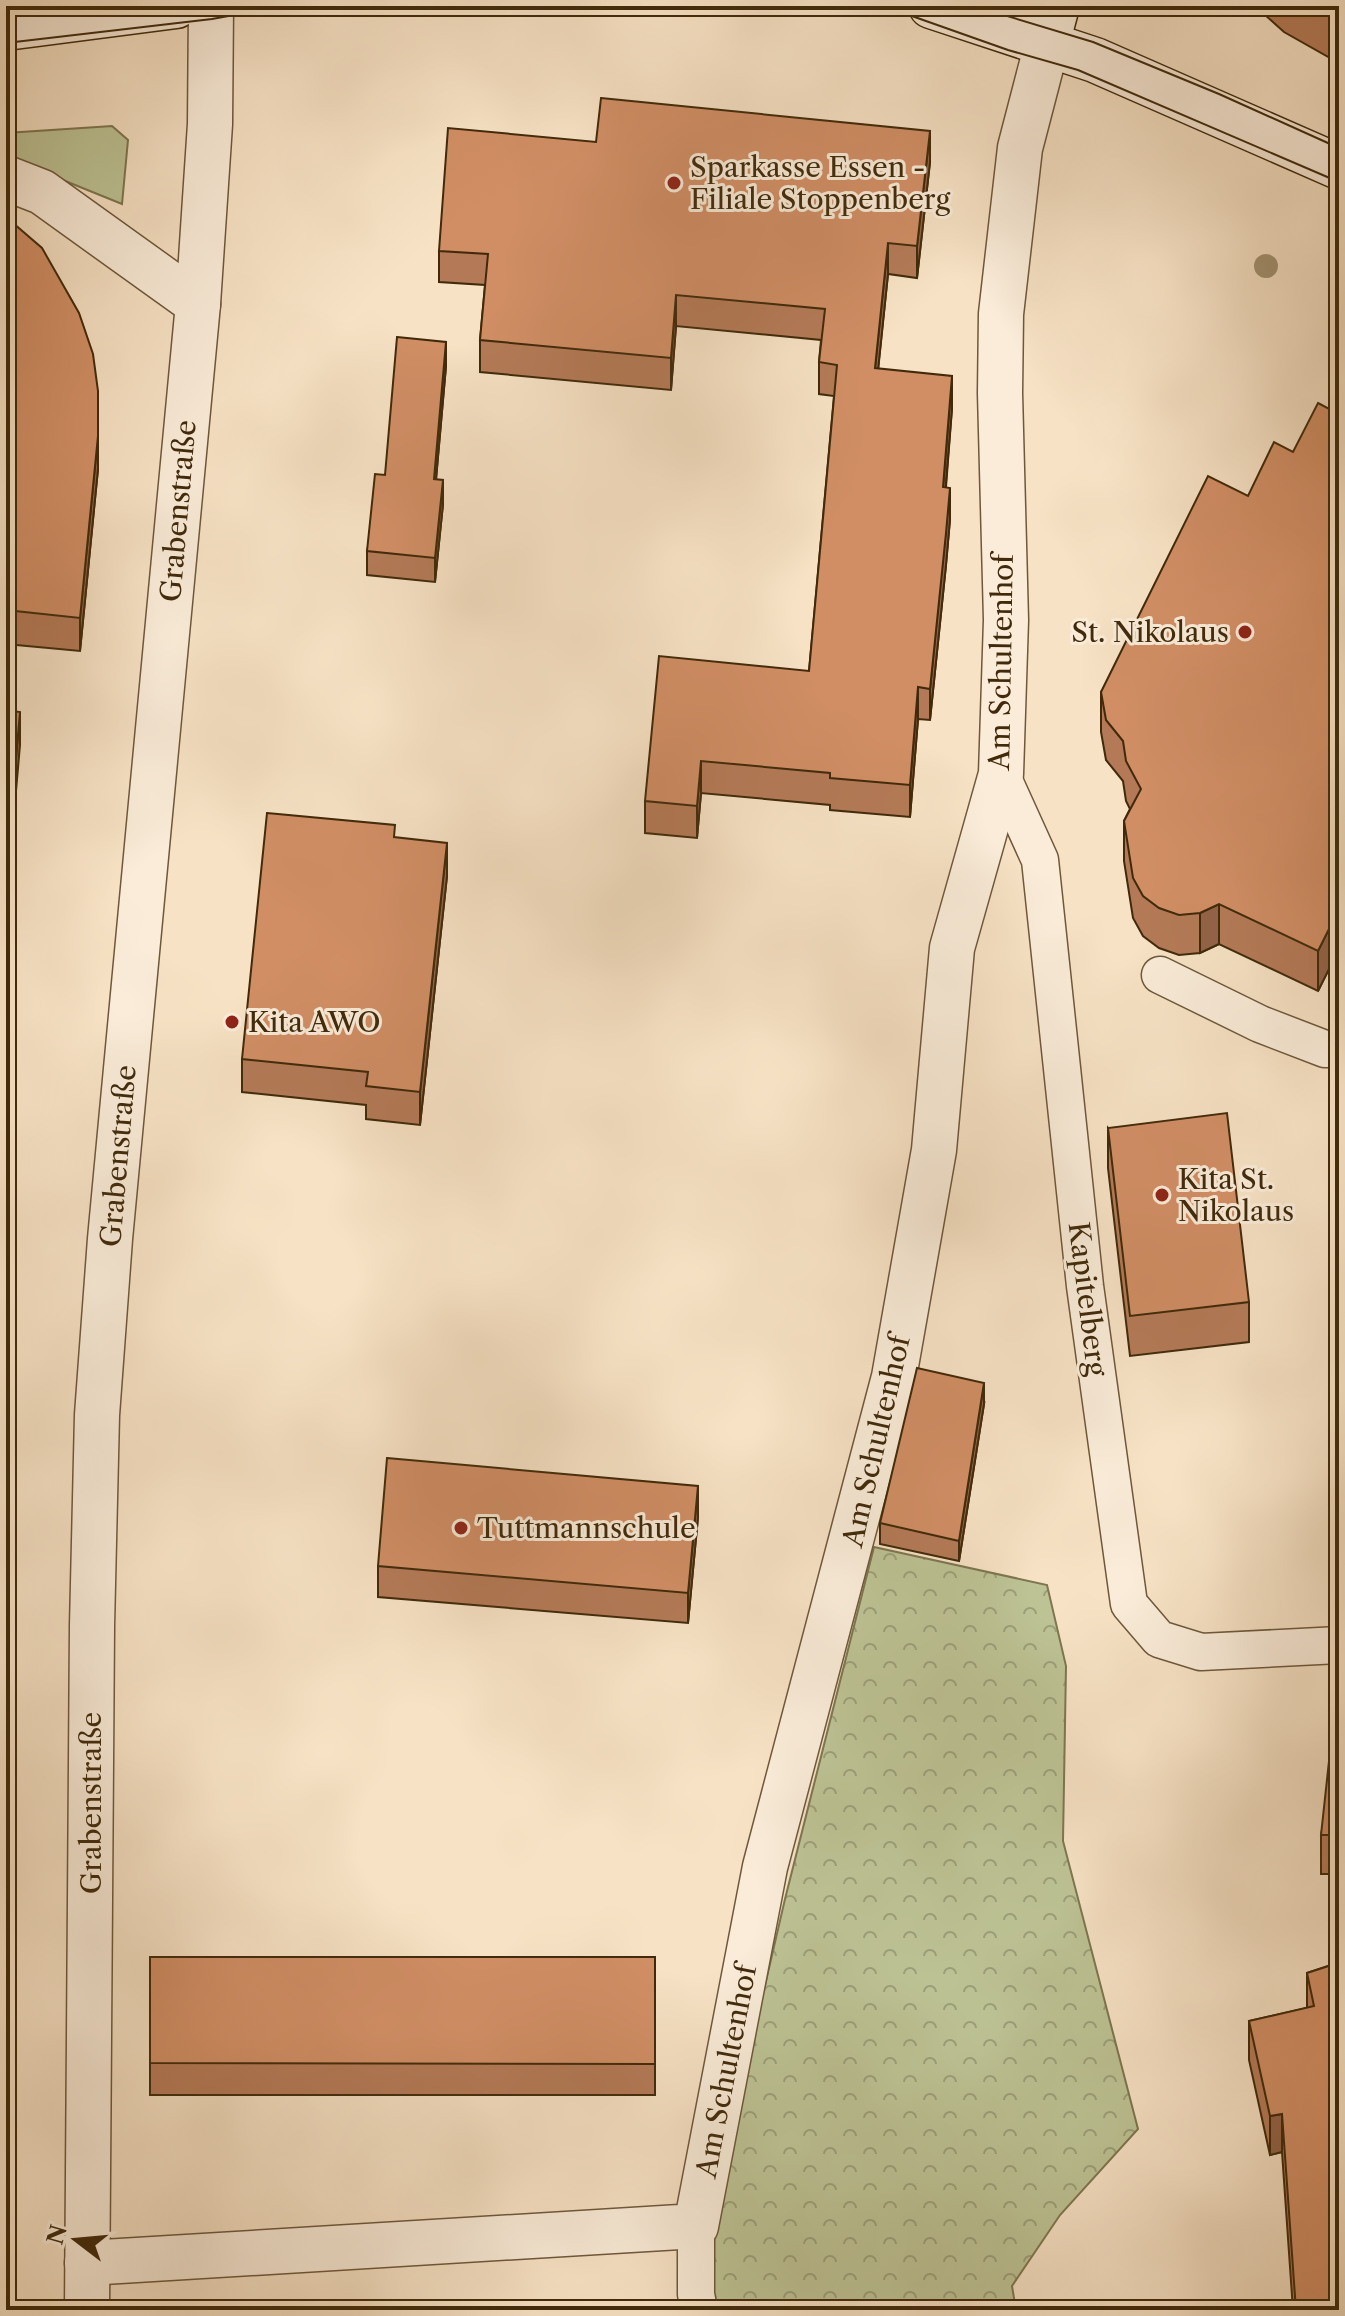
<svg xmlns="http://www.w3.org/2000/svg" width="1345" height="2316" font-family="'Libre Caslon Text',serif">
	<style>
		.green { fill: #bdc395; stroke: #7e7650; stroke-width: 2 }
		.forest { fill: url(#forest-crowns); stroke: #7e7650; stroke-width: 2 }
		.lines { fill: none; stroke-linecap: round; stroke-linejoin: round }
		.service-casing { stroke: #6e583a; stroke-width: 39 }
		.minor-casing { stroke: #6e583a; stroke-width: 47 }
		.tertiary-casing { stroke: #6e583a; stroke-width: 47 }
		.secondary-casing { stroke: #402a0b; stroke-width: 47 }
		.service { stroke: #faecd9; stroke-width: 36 }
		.minor { stroke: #faecd9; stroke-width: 44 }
		.tertiary { stroke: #faecd9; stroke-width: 44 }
		.secondary { stroke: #faecd9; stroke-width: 44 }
		.tram { stroke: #402a0b; stroke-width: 2 }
		.tree { fill: #a39272 }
		.wall { fill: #b47a57; stroke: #402a0b; stroke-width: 2 }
		.shaded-wall { fill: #926347; stroke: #402a0b; stroke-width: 2 }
		.building { fill: #d18e65; stroke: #402a0b; stroke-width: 2 }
		.poi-dot { fill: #8f2418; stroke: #faecd9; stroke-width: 3 }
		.labels { text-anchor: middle; stroke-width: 6; stroke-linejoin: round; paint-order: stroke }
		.poi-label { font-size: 28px; fill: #402a0b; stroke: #faecd9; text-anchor: start }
		.street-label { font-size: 28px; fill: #402a0b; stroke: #faecd9 }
	</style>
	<defs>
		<pattern id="forest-crowns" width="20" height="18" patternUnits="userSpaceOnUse" patternTransform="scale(2)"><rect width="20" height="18" fill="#bdc395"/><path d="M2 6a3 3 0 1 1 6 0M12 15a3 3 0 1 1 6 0" fill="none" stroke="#9b9f78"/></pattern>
	</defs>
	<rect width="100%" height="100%" fill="#f7e2c5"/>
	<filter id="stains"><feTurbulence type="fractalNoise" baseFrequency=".0025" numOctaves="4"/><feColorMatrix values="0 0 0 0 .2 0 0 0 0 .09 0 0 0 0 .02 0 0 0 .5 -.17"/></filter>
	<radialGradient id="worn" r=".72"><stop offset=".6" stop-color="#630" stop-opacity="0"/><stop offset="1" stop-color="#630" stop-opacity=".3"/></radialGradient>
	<path class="green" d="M112 126 128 140 122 204 6 157V133Z"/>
	<path class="forest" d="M874 1547 1047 1585 1066 1666 1063 1841 1138 2129 1060 2215 1012 2286 1016 2310H714L704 2250 785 1899Z"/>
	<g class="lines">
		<defs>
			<g id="service">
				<path d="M1001 774 1040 860 1085 1286 1129 1604 1159 1639 1201 1652 1339 1645"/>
				<path d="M1160 975 1260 1024 1325 1049H1339"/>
				<path d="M696 2226V2294L699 2310"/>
			</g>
			<g id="minor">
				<path d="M6 178 42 192 198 304"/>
				<path d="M87 2263 696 2226 765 1867 894 1377 934 1150 952 948 1001 774 1006 620 1000 393 1001 314 1020 148 1047 44"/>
			</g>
			<path id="tertiary" d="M87 2310 92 1626 97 1415 110 1239 198 304 210 124 211 6"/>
			<g id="secondary">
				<path d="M931 6 1095 60 1339 167"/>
				<path d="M6 28 176 6"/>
				<path d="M1047 44 1057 6"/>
			</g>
		</defs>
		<use href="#service" class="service-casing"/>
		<use href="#minor" class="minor-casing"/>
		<use href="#tertiary" class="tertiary-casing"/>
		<use href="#secondary" class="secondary-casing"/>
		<use href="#service" class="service"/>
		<use href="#minor" class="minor"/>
		<use href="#tertiary" class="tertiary"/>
		<use href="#secondary" class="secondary"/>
		<g class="tram">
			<path d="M856 6 909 15 1008 50 1078 70 1339 182"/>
			<path d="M974 6 1093 42 1219 94 1339 148"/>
			<path d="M6 14 75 6"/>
			<path d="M6 43 212 19 284 6"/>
		</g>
	</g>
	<circle class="tree" cx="1266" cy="266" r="12"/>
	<g class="wall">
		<path d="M1255 6H1339V63L1284 32Z"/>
		<path d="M596 142 930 162 917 278 888 274 878 369 952 408 946 487 950 519 946 565 930 720 918 719 910 817 830 810V805L701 793 697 838 645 833V801L809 671 834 396 819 394V362L821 340 676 326 671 390 480 372V340L485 285 439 282V251Z"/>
		<path d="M6 217 98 469 80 651 6 644Z"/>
		<path d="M446 366 436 479 443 504 435 582 367 575V551L385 475Z"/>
		<path d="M1339 414V949L1318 991 1219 944 1200 953 1179 955 1159 948 1143 936 1133 918 1124 861V821L1130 809 1126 801 1123 781 1106 760 1101 732V692L1248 496 1293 452Z"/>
		<path d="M395 838 447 876 420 1125 366 1119V1105L242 1092V1059Z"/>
		<path d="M1108 1128 1249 1302V1342L1130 1356 1108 1168Z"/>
		<path d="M984 1404 959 1561 880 1544V1523Z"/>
		<path d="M698 1517 688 1623 378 1597V1566Z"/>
		<path d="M1339 1742V2310H1293L1282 2152 1270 2155 1249 2060V2021L1307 2008V1973L1337 1963 1334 1874H1321V1835Z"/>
		<rect x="150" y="1957" width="505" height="138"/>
	</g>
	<g class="shaded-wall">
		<path d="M930 131V162L917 278V246Z"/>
		<path d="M888 243V274L875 400V368Z"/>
		<path d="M676 295V326L671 390V358Z"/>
		<path d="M446 342V366L434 503V479Z"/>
		<path d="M952 376V408L943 519V487Z"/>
		<path d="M98 436V469L80 651V618Z"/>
		<path d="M443 480V504L435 582V558Z"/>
		<path d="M950 488V519L946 565 930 720V689Z"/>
		<path d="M918 687V719L910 817V785Z"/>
		<path d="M20 712V745L6 906V872Z"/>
		<path d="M701 761V793L697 838V806Z"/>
		<path d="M447 843V876L420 1125V1092Z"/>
		<path d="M1219 904V944L1200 953V913Z"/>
		<path d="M1339 909V949L1318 991V951Z"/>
		<path d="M984 1383V1404L959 1561V1541Z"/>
		<path d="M698 1486V1517L688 1623V1593Z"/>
		<path d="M1282 2114V2152L1270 2155V2116Z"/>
	</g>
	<g class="building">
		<path d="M1318 6H1339V18Z"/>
		<path d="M601 98 930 131 917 246 888 243 875 368 952 376 943 487 950 488 946 533 930 689 918 687 910 785 830 778V773L701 761 697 806 645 801 659 656 809 671 837 365 819 362 825 309 676 295 671 358 480 340 488 254 439 251 448 128 596 142Z"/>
		<path d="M6 217 42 248 79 313 93 354 98 391V436L80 618 6 610Z"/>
		<path d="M397 337 446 342 434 479 443 480 435 558 367 551 375 474 385 475Z"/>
		<path d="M1318 403 1339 414V909L1318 951 1219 904 1200 913 1179 915 1159 908 1143 896 1133 878 1124 821 1141 789 1126 761 1123 741 1106 720 1101 692 1208 476 1248 496 1274 442 1293 452Z"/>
		<path d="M6 710 20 712 6 872Z"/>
		<path d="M267 813 395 825 394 837 447 843 420 1092 366 1086 368 1072 242 1059Z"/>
		<path d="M1227 1113 1249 1302 1130 1316 1108 1128Z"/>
		<path d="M917 1368 984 1383 959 1541 880 1523Z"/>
		<path d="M387 1458 698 1486 688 1593 378 1566Z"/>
		<path d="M1339 1742V2310H1296L1282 2114 1270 2116 1249 2021 1314 2006 1307 1973 1338 1963 1334 1835H1321L1330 1752Z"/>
		<path d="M150 1957H655V2064L150 2063Z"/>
	</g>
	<g class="poi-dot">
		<circle cx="674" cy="183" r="8"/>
		<circle cx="1245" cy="632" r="8"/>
		<circle cx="232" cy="1022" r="8"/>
		<circle cx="1162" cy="1195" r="8"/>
		<circle cx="461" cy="1528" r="8"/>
	</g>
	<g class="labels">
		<g class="poi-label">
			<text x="690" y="177">Sparkasse Essen -<tspan x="690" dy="32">Filiale Stoppenberg</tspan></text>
			<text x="1229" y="642" text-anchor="end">St. Nikolaus</text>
			<text x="248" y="1032">Kita AWO</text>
			<text x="1178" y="1189">Kita St.<tspan x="1178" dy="32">Nikolaus</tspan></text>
			<text x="477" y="1538">Tuttmannschule</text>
		</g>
		<g class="street-label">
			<text transform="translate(178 511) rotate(-85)" y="10">Grabenstraße</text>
			<text transform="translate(1001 662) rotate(-89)" y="10">Am Schultenhof</text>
			<text transform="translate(118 1156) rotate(-85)" y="10">Grabenstraße</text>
			<text transform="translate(1088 1299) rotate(83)" y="10">Kapitelberg</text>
			<text transform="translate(876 1441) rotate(-77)" y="10">Am Schultenhof</text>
			<text transform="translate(91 1803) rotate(-90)" y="10">Grabenstraße</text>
			<text transform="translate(726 2071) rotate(-79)" y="10">Am Schultenhof</text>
		</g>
	</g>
	<rect width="1345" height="2316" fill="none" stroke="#f7e2c5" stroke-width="32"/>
	<rect x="8" y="8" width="1329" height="2300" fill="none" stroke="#402a0b" stroke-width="4"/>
	<rect x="16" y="16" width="1313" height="2284" fill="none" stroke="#402a0b" stroke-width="2"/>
	<g transform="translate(76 2240) rotate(286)" stroke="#faecd9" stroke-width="6" paint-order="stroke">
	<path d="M0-6L14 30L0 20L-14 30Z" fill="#402a0b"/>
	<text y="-12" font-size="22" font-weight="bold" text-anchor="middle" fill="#402a0b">N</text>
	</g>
	<rect width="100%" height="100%" filter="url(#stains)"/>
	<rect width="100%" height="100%" fill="url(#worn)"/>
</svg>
